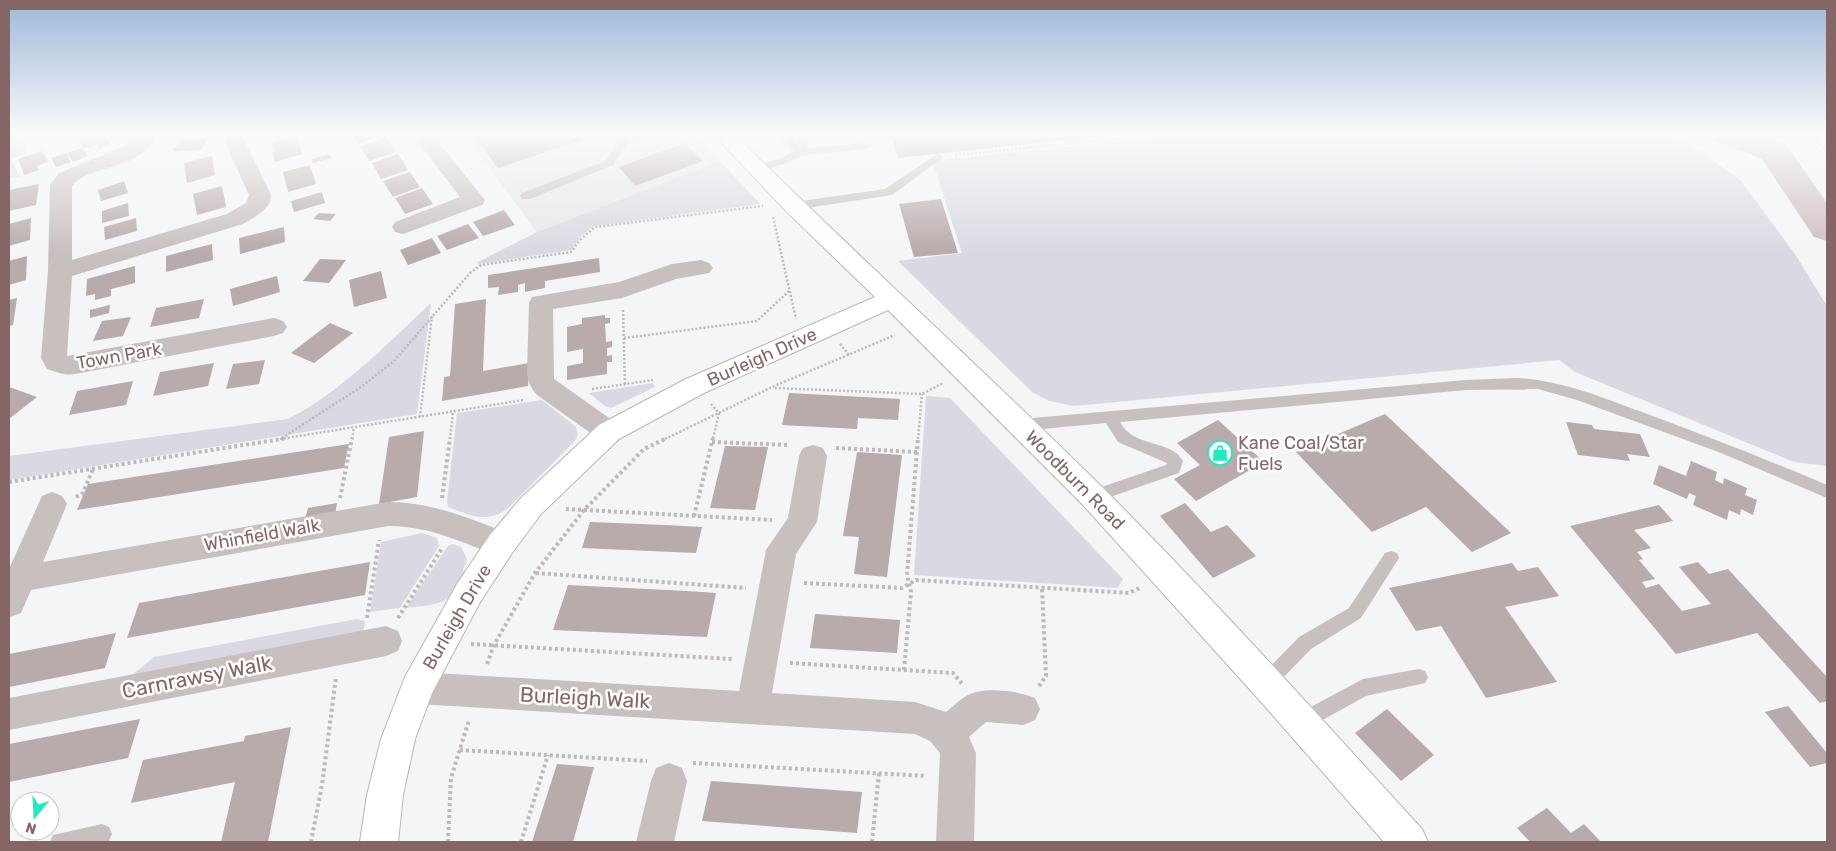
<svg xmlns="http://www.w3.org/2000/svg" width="1836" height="851" font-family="Rubik,sans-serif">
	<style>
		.built { fill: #e7e6e8 }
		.green { fill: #dad9e3 }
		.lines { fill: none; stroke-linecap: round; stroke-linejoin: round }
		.river { fill: #cebdc1; fill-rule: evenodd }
		.building { fill: #b9aaab }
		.secondary-casing { stroke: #beb4b4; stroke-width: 2 }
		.path-far1 { stroke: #bfb9b9; stroke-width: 2.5; stroke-dasharray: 2 2; stroke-linecap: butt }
		.path { stroke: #bfb9b9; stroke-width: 4; stroke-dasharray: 3 3; stroke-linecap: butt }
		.lane { fill: #c8bfbf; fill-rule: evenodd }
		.street { fill: #c8bfbf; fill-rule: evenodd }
		.secondary { fill: #fff; fill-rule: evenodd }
		.labels { text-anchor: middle; stroke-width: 5; stroke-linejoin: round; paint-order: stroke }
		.street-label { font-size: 18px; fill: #866565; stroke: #fff }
		.poi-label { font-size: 18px; fill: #866565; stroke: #fff; text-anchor: start }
		.near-street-label { font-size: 21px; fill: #866565; stroke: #fff }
	</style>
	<rect width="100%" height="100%" fill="#f3f5f7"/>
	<path class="built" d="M464 134H694L720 161 537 232Z"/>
	<g class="green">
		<path d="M33 134H46L21 142 27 153 11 159 20 177 9 178V142Z"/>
		<path d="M1155 134H1669L1695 147 1741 181 1795 254 1827 306V466L1794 462 1575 372 1559 360 1074 406 1049 401 1032 392 898 261 962 253 933 163 938 160 1156 138Z"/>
		<path d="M720 161 760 204 594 226 581 236 571 250 479 264 478 262 537 232Z"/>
		<path d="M431 303 417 414 9 480V456L288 419C341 392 388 343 431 303Z"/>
		<path d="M653 383 655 387 611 408 605 406 589 393Z"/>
		<path d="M926 396 950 398 1123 579 1118 588 914 575Z"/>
		<path d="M542 400 576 427 578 435 574 442 507 509C486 524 469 515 448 507L447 501 457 413Z"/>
		<path d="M422 533 437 538 439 546 400 608 370 612 381 542Z"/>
		<path d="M453 544 461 547 467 559 463 570 466 571C447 607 444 603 406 608L448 546Z"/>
		<path d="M357 619 365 621 362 641 131 676 154 657Z"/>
	</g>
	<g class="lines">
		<path class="river" d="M1711 134H1757L1786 145 1827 203V241L1814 237 1762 159 1716 141Z"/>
	</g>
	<g class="building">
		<path d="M87 134H105L110 145 99 149 97 144 84 149 78 136Z"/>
		<path d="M352 134H383L384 135 358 144Z"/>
		<path d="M473 134H579L584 139 498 168Z"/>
		<path d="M900 134H1112V135L898 158 891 135Z"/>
		<path d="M297 136 302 154 275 162 271 143Z"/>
		<path d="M386 137 396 152 369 161 360 146Z"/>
		<path d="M209 138 201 150 173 151 181 139Z"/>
		<path d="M685 143 703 161 635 186 619 167Z"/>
		<path d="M82 148 88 156 73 162 67 153Z"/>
		<path d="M43 151 48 162 37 166 39 170 24 175 18 159Z"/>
		<path d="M66 153 71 162 56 167 51 158Z"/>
		<path d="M330 154 331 158 313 163 312 159Z"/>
		<path d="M398 154 408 170 381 179 372 163Z"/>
		<path d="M212 156 215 175 187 183 184 163Z"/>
		<path d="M310 165 316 184 288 192 283 172Z"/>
		<path d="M410 172 420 187 393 197 383 181Z"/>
		<path d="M124 181 128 193 101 201 98 190Z"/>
		<path d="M39 184 36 205 9 211V190Z"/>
		<path d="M222 186 226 207 197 215 193 194Z"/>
		<path d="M422 188 433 204 405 214 395 198Z"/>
		<path d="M322 192 325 203 294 212 291 201Z"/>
		<path d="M941 199 958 253 914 257 899 204Z"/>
		<path d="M128 203 129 216 102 223V211Z"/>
		<path d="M504 210 515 225 483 236 473 222Z"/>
		<path d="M319 213 336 214 330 221 313 219Z"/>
		<path d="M31 218 30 240 9 246V224Z"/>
		<path d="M136 218 137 231 105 240 104 227Z"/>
		<path d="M468 224 479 238 447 250 437 236Z"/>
		<path d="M284 227 285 242 240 254 239 238Z"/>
		<path d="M432 238 441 253 408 265 400 250Z"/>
		<path d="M212 244 213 260 166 272V256Z"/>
		<path d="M27 256 26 280 9 285V261Z"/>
		<path d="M599 258 600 272 545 281V288L525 292V283L518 285V292L498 295 499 287 488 288V275Z"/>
		<path d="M320 259 346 260 329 283 303 281Z"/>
		<path d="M135 266V283L111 289V296L95 300V294L86 296 87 279Z"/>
		<path d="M381 271 387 298 354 307 349 280Z"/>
		<path d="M277 276 280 292 233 306 230 289Z"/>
		<path d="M17 298 13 325 9 326V300Z"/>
		<path d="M204 299 199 318 150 327 156 308Z"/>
		<path d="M486 299 483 371 529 363 528 386 442 401 444 377 450 376 455 304Z"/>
		<path d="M110 305 109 313 90 318V310Z"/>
		<path d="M605 315V318H610V323L605 324 606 342 612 341V347L607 348V356L612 355V362H607V374L567 380V366L583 363V349L567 352V327L582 324V318Z"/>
		<path d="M131 317 123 336 93 341 102 321Z"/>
		<path d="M330 323 353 333 314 363 291 353Z"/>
		<path d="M265 360 259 384 226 389 233 364Z"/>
		<path d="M214 363 208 386 153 396 160 372Z"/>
		<path d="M133 381 126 405 69 415 77 391Z"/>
		<path d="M9 387 37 397 9 419Z"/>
		<path d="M789 393 900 399 898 420 858 418 857 429 782 425Z"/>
		<path d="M1385 414 1511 533 1472 552 1426 507 1372 532 1296 452Z"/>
		<path d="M1218 420 1264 462 1196 501 1174 479 1200 465 1177 443Z"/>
		<path d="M1566 422 1592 425 1594 429 1640 434 1650 457 1627 454 1630 461 1578 455Z"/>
		<path d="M424 431 417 497 379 504 389 437Z"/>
		<path d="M349 444 344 468 77 510 88 484Z"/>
		<path d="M725 446 768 447 755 510 710 508Z"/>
		<path d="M857 452 902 455 887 577 854 574 859 537 843 536Z"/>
		<path d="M1691 461 1717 472 1715 480 1723 484 1724 478 1747 488 1745 495 1757 500 1753 515 1741 509 1740 515 1729 510 1727 520 1693 505 1696 496 1689 493 1687 499 1653 484 1659 465 1686 476Z"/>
		<path d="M337 503 335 515 305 519 308 508Z"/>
		<path d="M1185 503 1211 532 1227 525 1256 556 1213 578 1160 516Z"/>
		<path d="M1659 505 1673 521 1634 530 1651 548 1637 552 1643 559 1639 560 1655 579 1642 582 1646 588 1659 584 1682 611 1711 604 1679 567 1698 562 1709 574 1728 569 1827 677V701L1820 703 1757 633 1676 654 1570 526Z"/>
		<path d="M590 522 665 525 702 527 696 553 582 548Z"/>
		<path d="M370 562 365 595 127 638 139 603Z"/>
		<path d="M1512 563 1518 571 1538 567 1559 596 1505 607 1557 682 1486 698 1441 626 1416 631 1389 588Z"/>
		<path d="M568 585 687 591 716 593 707 637 553 630Z"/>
		<path d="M815 614 900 620 897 653 810 648Z"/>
		<path d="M116 633 105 668 9 687V654Z"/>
		<path d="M1788 706 1827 753V763L1810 767 1765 712Z"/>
		<path d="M1387 709 1434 755 1401 781 1355 733Z"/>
		<path d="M140 719 128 758 9 782V744Z"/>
		<path d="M291 727 268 842H221L235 782 131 803 143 760 244 741 245 736Z"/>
		<path d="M557 764 594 767 573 842H532Z"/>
		<path d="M711 781 862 792 857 833 702 821Z"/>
		<path d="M1547 808 1571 833 1584 824 1601 842H1530L1517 828Z"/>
	</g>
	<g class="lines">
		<defs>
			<path id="secondary" d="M713 134H734C855 254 982 368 1103 488 1213 598 1317 714 1422 829L1428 842H1384L1254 694 1083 505 888 310 704 393 619 439 541 514 512 553 479 604 432 693 415 739 403 795 398 842H360L367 795 381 739 405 677 457 584 490 535 521 498 599 425 686 379 875 297 786 211Z"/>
		</defs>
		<use href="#secondary" class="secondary-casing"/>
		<g class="path-far1">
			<path d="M1813 134 1820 144 1827 149"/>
			<path d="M955 155 1168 134"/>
			<path d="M773 217 796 319"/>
			<path d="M623 310 625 384"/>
			<path d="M624 338 757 321 789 291"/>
			<path d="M840 344 849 355"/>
			<path d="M775 388 922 394 943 383"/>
			<path d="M592 389 653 380"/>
			<path d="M711 404 719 413 713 439"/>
			<path d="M420 417 432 316"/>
			<path d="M282 438 361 387 394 361 470 273 481 265 571 252 580 240 595 227 763 206"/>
			<path d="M280 439 524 400"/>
			<path d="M352 439 354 427"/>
			<path d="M450 439 453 412"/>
			<path d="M665 439 772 387 895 335"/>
			<path d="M918 439 922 394"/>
		</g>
		<g class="path">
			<path d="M712 442 789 445"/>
			<path d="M836 448 917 452"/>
			<path d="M9 482 288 438"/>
			<path d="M76 497 83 493 93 469"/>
			<path d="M340 498 352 438"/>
			<path d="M442 498 450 438"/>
			<path d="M566 509 772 520"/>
			<path d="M694 516 713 438"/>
			<path d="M536 573 746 588"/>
			<path d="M804 583 902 588 916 580 1129 593 1142 587"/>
			<path d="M367 618 379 540"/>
			<path d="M398 618 443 547"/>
			<path d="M471 644 732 659"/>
			<path d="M790 663 953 673 963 685"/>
			<path d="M487 664 494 645 535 573 584 510 644 449 667 438"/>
			<path d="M904 670 911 592 907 575 918 438"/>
			<path d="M1039 686 1046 676 1042 588"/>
			<path d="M460 750 647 761"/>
			<path d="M693 763 926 776"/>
			<path d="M311 842 322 785 336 677"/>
			<path d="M448 842 451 778 469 720"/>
			<path d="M521 842 548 755"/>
			<path d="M872 842 879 773"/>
		</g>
		<g class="lane">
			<path d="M632 134H648L646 136 628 142 613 165 530 199H522L520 196 522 193 605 161 620 138Z"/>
			<path d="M777 134H788L797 142 798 134H808L807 148 865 143 871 146 865 149 804 155 790 162 756 172 752 171 750 169 752 167 782 158 794 151Z"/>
			<path d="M937 154 941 155 943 157 941 159 892 195 794 210 788 206 794 202 885 189Z"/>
			<path d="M1517 378C1561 380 1601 397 1642 412 1704 435 1766 459 1827 485V498L1721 453 1577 400 1538 389 1466 390 1120 422C1133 448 1171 439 1183 461L1179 473 1093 503 1087 502 1085 497 1087 492 1166 465 1167 463 1118 442 1106 423 1021 431 1016 429 1014 425 1016 421 1021 419 1466 380Z"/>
			<path d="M1391 551 1397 553 1399 558 1361 618 1311 649 1272 689 1266 691 1260 689 1257 683 1260 677 1299 637 1349 608 1385 553Z"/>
			<path d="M1419 669 1425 671 1428 677 1425 683 1366 696 1308 728 1301 731 1294 728 1292 722 1294 716 1363 679Z"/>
			<path d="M102 824 109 827 112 834 109 841 107 842H50L53 835Z"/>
		</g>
		<g class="street">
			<path d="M137 134H157C143 171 91 163 72 186V260L227 214 246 203 249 195 224 140 227 136 234 134 241 136 244 140 271 195C271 210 254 217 243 224L72 276 67 356 274 318 283 321 287 327 283 333 274 336 75 374C65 376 57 372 47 369L41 358 48 271 50 185 59 173 121 148 130 142Z"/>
			<path d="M412 134H432L485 200 482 205 403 234 395 232 392 227 395 222 460 197Z"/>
			<path d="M701 260 709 263 713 268 709 273 676 279 622 298 553 309 554 379 619 425 623 432 619 439 609 442 599 439 537 395C530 387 528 382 527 372L529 303 532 297 619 282 672 264Z"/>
			<path d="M813 445 823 448 827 456 817 522 796 554 772 693 915 702 946 712C953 707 960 699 968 695 984 686 1019 691 1035 698L1040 709 1035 720 1023 725 986 722 969 737 976 753 974 842H936L940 753 930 741 915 734 417 704 405 699 400 688 405 677 417 672 739 691 766 550 788 518 799 456 803 448Z"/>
			<path d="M52 492 62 496 67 504 43 562 388 502C432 502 472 519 512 535L516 544 512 553 501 557C463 543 430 526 388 526L31 590 21 613 10 617 9 569 42 496Z"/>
			<path d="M386 626 398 631 402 641 398 651 386 656 9 730V698Z"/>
			<path d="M669 763 682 768 687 781 674 842H636L651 781 656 768Z"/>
		</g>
		<use href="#secondary" class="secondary"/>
	</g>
	<linearGradient id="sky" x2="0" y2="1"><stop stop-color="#9db8d8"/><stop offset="0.53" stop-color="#fafafb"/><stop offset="1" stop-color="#fafafb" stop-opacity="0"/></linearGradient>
	<rect width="1836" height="253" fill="url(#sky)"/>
	<defs>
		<symbol id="shop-ring" viewBox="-11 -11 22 22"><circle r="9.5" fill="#fff" stroke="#20eabf" stroke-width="1.5"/><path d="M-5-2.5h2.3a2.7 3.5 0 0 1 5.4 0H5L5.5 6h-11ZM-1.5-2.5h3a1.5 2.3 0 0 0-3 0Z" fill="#20eabf"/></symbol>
	</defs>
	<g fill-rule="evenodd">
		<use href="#shop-ring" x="1206" y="439" width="28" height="28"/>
	</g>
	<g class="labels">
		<g class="street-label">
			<text transform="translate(119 356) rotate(-10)" y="6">Town Park</text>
			<text transform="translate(762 357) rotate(-24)" y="6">Burleigh Drive</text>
			<text transform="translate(1075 480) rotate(45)" y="6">Woodburn Road</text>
			<text transform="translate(262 535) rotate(-10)" y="6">Whinfield Walk</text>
			<text transform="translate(457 617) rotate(-60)" y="6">Burleigh Drive</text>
		</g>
		<g class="poi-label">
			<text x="1238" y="449">Kane Coal/Star<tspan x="1238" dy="21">Fuels</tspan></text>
		</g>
		<g class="near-street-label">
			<text transform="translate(197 677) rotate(-11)" y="7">Carnrawsy Walk</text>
			<text transform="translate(585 698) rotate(3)" y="7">Burleigh Walk</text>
		</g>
	</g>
	<rect width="1836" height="851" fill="none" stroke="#866565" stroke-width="20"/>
	<g transform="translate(35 816) rotate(198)"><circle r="24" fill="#ffffff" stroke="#cfc1c1"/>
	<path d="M0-4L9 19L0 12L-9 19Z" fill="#20eabf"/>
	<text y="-8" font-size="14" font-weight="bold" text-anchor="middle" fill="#866565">N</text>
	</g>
</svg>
